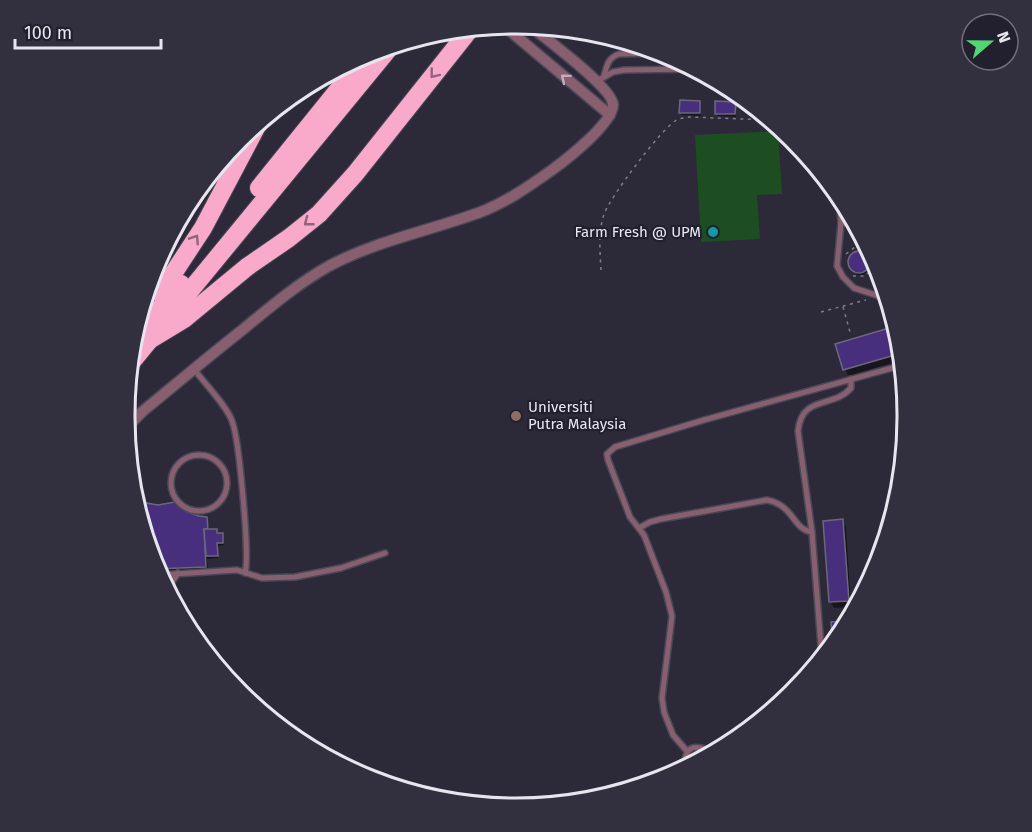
<svg xmlns="http://www.w3.org/2000/svg" width="1032" height="832" font-family="'Fira Sans',sans-serif">
	<style>
		.green { fill: #1d4e22 }
		.shadow { fill: #0007 }
		.building { fill: #472f7d; stroke: #6b6879; stroke-width: 1.5 }
		.lines { fill: none; stroke-linecap: round; stroke-linejoin: round }
		.lane-casing { stroke: #4a4855; stroke-width: 8 }
		.street-casing { stroke: #4a4855; stroke-width: 13 }
		.highway-casing { stroke: #4a4855; stroke-width: 20 }
		.path { stroke: #7f7e8a; stroke-width: 1.5; stroke-dasharray: 3 4.5; stroke-linecap: butt }
		.lane { stroke: #875f6f; stroke-width: 5 }
		.street { stroke: #875f6f; stroke-width: 10 }
		.highway { stroke: #f9aacb; stroke-width: 18 }
		.oneway { stroke: #8e657c }
		.oneway2 { stroke: #c1b0bc }
		.culture-dot { fill: #0f9aa8; stroke: #22202e; stroke-width: 2 }
		.education-dot { fill: #8d6e63; stroke: #22202e; stroke-width: 2 }
		.labels { text-anchor: middle; stroke-width: 4.5; stroke-linejoin: round; paint-order: stroke }
		.poi-label { font-size: 15px; fill: #e7e6f0; stroke: #22202e; text-anchor: end }
		.rim { fill: none; stroke: #e7e6f0; stroke-width: 3 }
	</style>
	<rect width="100%" height="100%" fill="#2c2a38"/>
	<path class="green" d="M778 131 782 194 757 195 760 239 701 242 695 135Z"/>
	<g class="shadow">
		<path d="M699 102 701 116 682 115 681 112Z"/>
		<path d="M735 103 736 117 718 116 716 114Z"/>
		<path d="M862 252 869 260 870 269 863 275H857L849 264 850 257 855 253Z"/>
		<path d="M896 328 901 340 902 360 848 376 837 345Z"/>
		<path d="M133 499 136 503 206 518 210 531 216 530 222 535 224 545 218 546V558L207 559 208 571 157 573Z"/>
		<path d="M842 521 846 527 851 607 834 608 831 602Z"/>
	</g>
	<g class="building">
		<path d="M680 100 700 101V113H679Z"/>
		<path d="M715 101 736 102 735 114H715Z"/>
		<circle cx="859" cy="262" r="11"/>
		<path d="M896 326 902 353 843 370 835 344Z"/>
		<path d="M133 497H135V501L158 505 175 502 187 512 199 516 207 517 208 529H204L206 567 155 569Z"/>
		<path d="M843 519 849 601 829 602 823 521Z"/>
		<path d="M204 529H217V533H223V543H217L218 556H206Z"/>
		<path d="M849 621 842 634 833 645 831 622Z"/>
	</g>
	<g class="lines">
		<defs>
			<g id="lane">
				<path d="M604 76C607 65 608 58 619 54L664 53"/>
				<path d="M597 81 613 72 624 70 695 69"/>
				<path d="M839 195 841 223 837 266 843 277 854 288 888 299"/>
				<path d="M841 223H855"/>
				<path d="M194 369C205 384 227 406 232 421 239 438 250 556 245 573"/>
				<circle cx="199" cy="483" r="28"/>
				<path d="M639 528 650 522 661 519 767 500C794 505 793 530 812 532"/>
				<path d="M159 575 237 570 262 578 295 577 341 568 385 553"/>
				<path d="M171 598 172 582 178 573"/>
				<path d="M822 659 812 532 798 431C802 394 833 409 851 388V379"/>
				<path d="M687 751 673 735 664 712 662 698 672 616 666 592 644 535 630 517 608 460 607 454 615 447 704 420 903 365"/>
				<path d="M685 768C684 743 695 745 715 752"/>
			</g>
			<g id="street">
				<path d="M503 25 610 115"/>
				<path d="M125 429 143 411C176 384 208 357 241 331 269 308 297 284 329 266 376 241 428 231 478 213 505 203 528 187 552 170 567 159 612 124 613 105 613 88 545 38 529 25"/>
			</g>
			<g id="highway">
				<path d="M259 188 368 53"/>
				<path d="M162 295 163 289 203 228 259 122"/>
				<path d="M151 339 184 319 247 267 289 238 319 214 355 174 471 28"/>
				<path d="M131 342 181 284"/>
				<path d="M129 365 391 46"/>
			</g>
		</defs>
		<use href="#lane" class="lane-casing"/>
		<use href="#street" class="street-casing"/>
		<use href="#highway" class="highway-casing"/>
		<g class="path">
			<path d="M814 164V171H819"/>
			<path d="M846 254 855 247H865L870 251"/>
			<path d="M874 259 878 288"/>
			<path d="M601 270C600 251 598 233 604 214 611 196 659 132 675 121 679 118 684 118 689 117L770 120"/>
			<path d="M853 276H865L873 269 874 264"/>
			<path d="M843 307 850 332"/>
			<path d="M821 312 866 300"/>
		</g>
		<use href="#lane" class="lane"/>
		<use href="#street" class="street"/>
		<use href="#highway" class="highway"/>
	</g>
	<defs><path id="oneway-chevron" d="M-2-3.5L2.5 0L-2 3.5" fill="none" stroke-width="1.6" stroke-linecap="round" stroke-linejoin="round" transform="scale(1.5)"/></defs>
	<g class="oneway">
		<use href="#oneway-chevron" transform="translate(434 74) rotate(128)"/>
		<use href="#oneway-chevron" transform="translate(308 222) rotate(142)"/>
		<use href="#oneway-chevron" transform="translate(195 239) rotate(-57)"/>
	</g>
	<use class="oneway2" href="#oneway-chevron" transform="translate(565 78) rotate(-140)"/>
	<circle class="culture-dot" cx="713" cy="232" r="6"/>
	<circle class="education-dot" cx="516" cy="416" r="6"/>
	<g class="labels">
		<g class="poi-label">
			<text x="701" y="237">Farm Fresh @ UPM</text>
			<text x="528" y="412" text-anchor="start">Universiti<tspan x="528" dy="17">Putra Malaysia</tspan></text>
		</g>
	</g>
	<path d="M0 0H1032V832H0ZM516 34H516A381 381 0 0 1 897 415V417A381 381 0 0 1 516 798H516A381 381 0 0 1 135 417V415A381 381 0 0 1 516 34Z" fill="#32303e" fill-rule="evenodd"/>
	<path class="rim" d="M516 34H516A381 381 0 0 1 897 415V417A381 381 0 0 1 516 798H516A381 381 0 0 1 135 417V415A381 381 0 0 1 516 34Z"/>
	<g transform="translate(990 42) rotate(70)"><circle r="28" fill="#22202e" stroke="#716f7c" stroke-width="1.5"/>
	<path d="M0-4.5L10 22L0 15L-10 22Z" fill="#51d674"/>
	<text y="-9" font-size="16" font-weight="bold" text-anchor="middle" fill="#e7e6f0">N</text>
	</g>
	<path d="M15 39v9h146v-9" fill="none" stroke="#e7e6f0" stroke-width="3"/>
	<text x="24" y="39" font-size="18" fill="#e7e6f0" stroke="#22202e" stroke-width="4.5" paint-order="stroke">100 m</text>
</svg>
